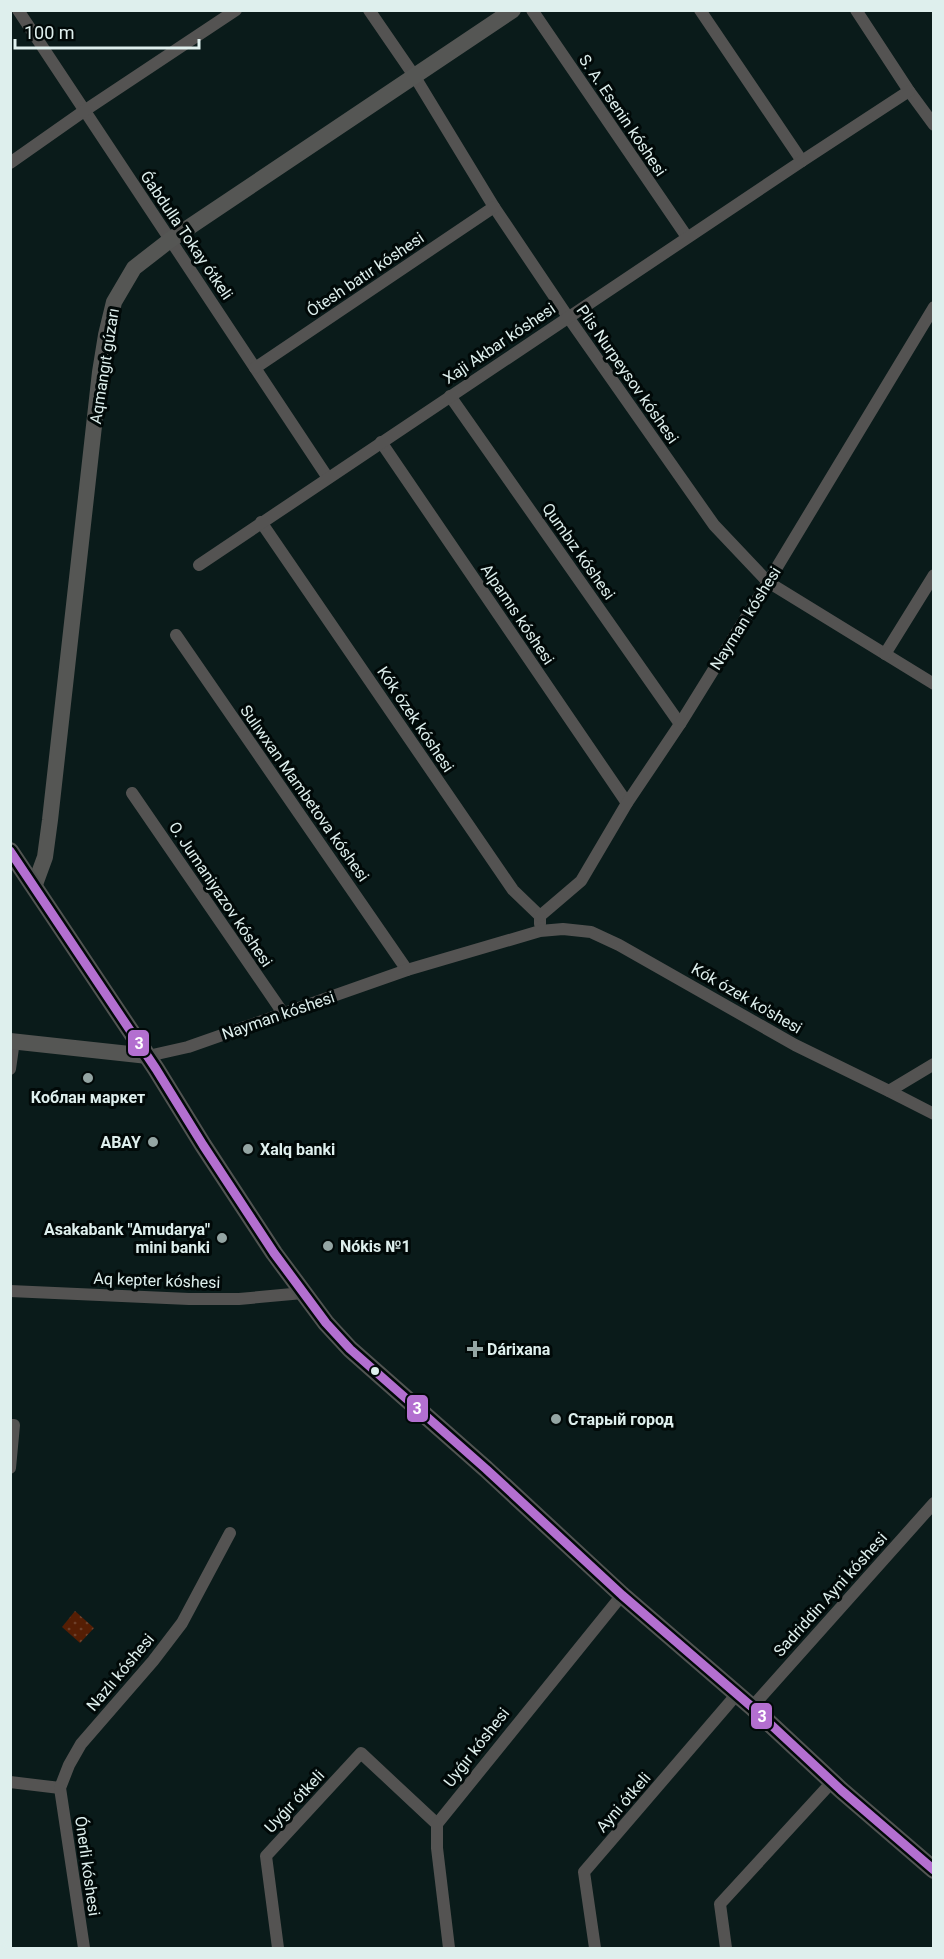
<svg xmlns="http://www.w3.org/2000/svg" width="944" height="1959" font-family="Roboto,sans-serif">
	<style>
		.grass { fill: url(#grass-dots) }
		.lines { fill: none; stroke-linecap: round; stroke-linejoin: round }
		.street { stroke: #545352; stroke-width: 12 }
		.secondary { stroke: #555654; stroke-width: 16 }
		.primary { stroke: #515452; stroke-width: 18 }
		.bus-1-casing { stroke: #010908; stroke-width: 14 }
		.bus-1 { stroke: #b36fd0; stroke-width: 9 }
		.poi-dot { fill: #94a5a3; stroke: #010908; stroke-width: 2 }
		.bus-dot { fill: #deefed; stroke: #010908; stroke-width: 2 }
		.labels { text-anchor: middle; stroke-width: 6; stroke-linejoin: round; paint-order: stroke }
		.street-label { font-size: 16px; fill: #deefed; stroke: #010908 }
		.poi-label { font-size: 16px; font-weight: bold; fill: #deefed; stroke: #010908; text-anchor: start }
		.line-badge { stroke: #010908; stroke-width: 2 }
		.badge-label { font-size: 16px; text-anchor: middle; font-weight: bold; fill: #fff }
	</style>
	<defs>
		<pattern id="grass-dots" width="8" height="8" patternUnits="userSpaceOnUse" patternTransform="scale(1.5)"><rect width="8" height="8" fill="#551e04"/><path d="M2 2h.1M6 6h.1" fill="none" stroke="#6d3f29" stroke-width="1.8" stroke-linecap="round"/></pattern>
	</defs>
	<rect width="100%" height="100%" fill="#0a1b1a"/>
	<path class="grass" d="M75 1611 94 1628 80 1643 62 1627Z"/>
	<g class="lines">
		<g class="street">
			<path d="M18 10 328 478"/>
			<path d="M369 10 415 77 494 207 568 317 714 525 768 582 934 684"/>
			<path d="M532 10 687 237"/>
			<path d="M700 10 802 161"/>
			<path d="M856 10 909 91 934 125"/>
			<path d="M10 163 84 111 236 10"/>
			<path d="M255 368 494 207"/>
			<path d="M450 396 680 724"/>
			<path d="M381 442 627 803"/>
			<path d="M261 522 513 890 540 916V924"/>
			<path d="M199 565 802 161 909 91"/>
			<path d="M176 635 407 970"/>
			<path d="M885 654 934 575"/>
			<path d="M132 793 283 1013"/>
			<path d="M540 916 581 881 627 803 680 724 768 582 934 307"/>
			<path d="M148 1056 188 1047 407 970 540 931 563 929 591 932 619 945 795 1045 889 1091 934 1114"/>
			<path d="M10 1069 14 1041"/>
			<path d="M889 1091 934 1064"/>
			<path d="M10 1291 189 1299H239L303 1293"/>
			<path d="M10 1425H14L10 1468"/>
			<path d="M752 1707 934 1503"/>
			<path d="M10 1782 60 1788"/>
			<path d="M84 1948 60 1788 69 1765 81 1744 153 1661 182 1623 230 1533"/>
			<path d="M278 1948 266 1856 361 1753 437 1824"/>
			<path d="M449 1948 437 1848V1824L622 1595"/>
			<path d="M595 1948 584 1872 737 1694"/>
			<path d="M726 1948 720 1904 832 1782"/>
		</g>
		<g class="secondary">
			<path d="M34 887 45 857 50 820 100 372 106 335 114 302 134 268 170 240 513 10"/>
			<path d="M10 1041 148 1056"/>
		</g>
		<path class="primary" d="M10 851 156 1069 203 1145 274 1253 326 1323 350 1349 486 1469 622 1595 752 1707 841 1790 934 1870"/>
		<defs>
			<path id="bus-1" d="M10 851 156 1069 203 1145 274 1253 326 1323 350 1349 486 1469 622 1595 752 1707 841 1790 934 1870"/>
		</defs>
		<use href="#bus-1" class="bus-1-casing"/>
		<use href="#bus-1" class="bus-1"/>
	</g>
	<g class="poi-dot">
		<circle cx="88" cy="1078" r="6"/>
		<circle cx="153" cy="1142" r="6"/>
		<circle cx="248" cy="1149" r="6"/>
		<circle cx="222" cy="1238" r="6"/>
		<circle cx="328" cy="1246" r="6"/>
		<path d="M472 1340h6v6h6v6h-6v6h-6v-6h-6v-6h6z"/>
		<circle cx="556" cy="1419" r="6"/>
	</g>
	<circle class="bus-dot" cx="375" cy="1371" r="5"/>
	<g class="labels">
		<g class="street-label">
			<text transform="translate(623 115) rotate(56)" y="6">S. A. Esenin kóshesi</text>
			<text transform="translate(187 235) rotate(56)" y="6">Ǵabdulla Tokay ótkeli</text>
			<text transform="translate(365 274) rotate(-34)" y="6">Ótesh batır kóshesi</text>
			<text transform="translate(499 343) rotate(-34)" y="6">Xaji Akbar kóshesi</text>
			<text transform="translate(104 366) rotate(-81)" y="6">Aqmangıt gúzarı</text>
			<text transform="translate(628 374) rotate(55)" y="6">Plis Nurpeysov kóshesi</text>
			<text transform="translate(579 551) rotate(55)" y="6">Qumbız kóshesi</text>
			<text transform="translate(518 614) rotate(56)" y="6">Alpamıs kóshesi</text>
			<text transform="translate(745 618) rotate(-58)" y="6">Nayman kóshesi</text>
			<text transform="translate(416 719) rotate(56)" y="6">Kók ózek kóshesi</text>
			<text transform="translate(305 793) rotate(55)" y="6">Sulıwxan Mambetova kóshesi</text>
			<text transform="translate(221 894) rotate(56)" y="6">O. Jumaniyazov kóshesi</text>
			<text transform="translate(747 998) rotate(30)" y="6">Kók ózek ko'shesi</text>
			<text transform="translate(278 1015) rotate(-19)" y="6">Nayman kóshesi</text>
			<text transform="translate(157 1280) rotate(2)" y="6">Aq kepter kóshesi</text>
			<text transform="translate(830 1594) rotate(-48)" y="6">Sadriddin Ayni kóshesi</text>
			<text transform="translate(120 1672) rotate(-50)" y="6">Nazlı kóshesi</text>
			<text transform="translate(476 1747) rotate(-52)" y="6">Uyǵır kóshesi</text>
			<text transform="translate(294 1801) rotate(-47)" y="6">Uyǵır ótkeli</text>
			<text transform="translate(623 1802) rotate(-49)" y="6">Ayni ótkeli</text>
			<text transform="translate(88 1866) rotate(82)" y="6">Ónerli kóshesi</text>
		</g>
		<g class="poi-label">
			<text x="88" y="1103" text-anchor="middle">Коблан маркет</text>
			<text x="141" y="1148" text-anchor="end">ABAY</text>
			<text x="260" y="1155">Xalq banki</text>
			<text x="210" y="1235" text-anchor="end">Asakabank "Amudarya"<tspan x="210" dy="18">mini banki</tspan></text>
			<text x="340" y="1252">Nókis №1</text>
			<text x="487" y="1355">Dárixana</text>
			<text x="568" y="1425">Старый город</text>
		</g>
	</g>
	<g class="line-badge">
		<rect x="127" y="1029" width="23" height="28" rx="6" fill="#b36fd0"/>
		<rect x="406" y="1394" width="23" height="29" rx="6" fill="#b36fd0"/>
		<rect x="750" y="1702" width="23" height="28" rx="6" fill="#b36fd0"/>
	</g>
	<g class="badge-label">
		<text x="139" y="1049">3</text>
		<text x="417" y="1414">3</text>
		<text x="762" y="1722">3</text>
	</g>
	<rect width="944" height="1959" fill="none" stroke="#deefed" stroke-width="24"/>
	<path d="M15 39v9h184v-9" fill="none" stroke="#deefed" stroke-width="3"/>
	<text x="24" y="39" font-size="18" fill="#deefed" stroke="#010908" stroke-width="4.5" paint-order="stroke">100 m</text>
</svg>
